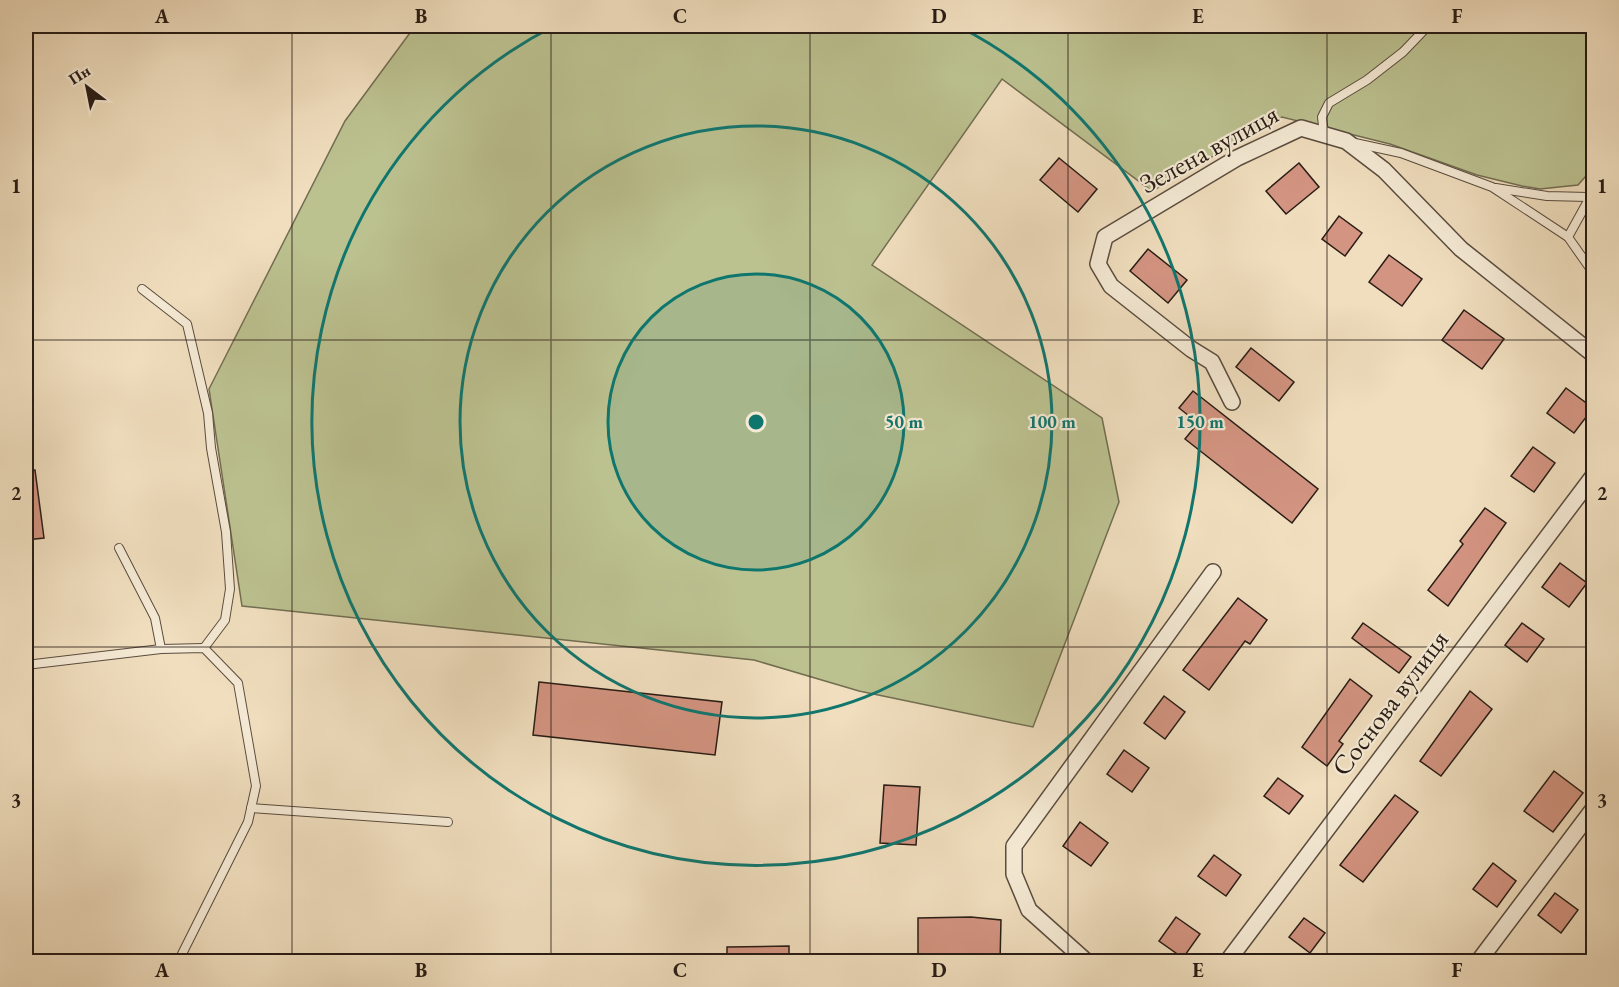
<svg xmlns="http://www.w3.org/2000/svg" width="1619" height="987" font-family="'EB Garamond',serif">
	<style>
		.green { fill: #bcc190; stroke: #726e52; stroke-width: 1.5 }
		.building { fill: #d39481; stroke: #281c15; stroke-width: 1.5 }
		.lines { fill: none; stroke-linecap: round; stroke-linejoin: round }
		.service-casing { stroke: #5a4c3f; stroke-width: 10 }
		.minor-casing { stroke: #5a4c3f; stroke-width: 18 }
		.service { stroke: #f5ead5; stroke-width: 8 }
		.minor { stroke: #f5ead5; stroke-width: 15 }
		.grid { fill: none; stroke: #281c15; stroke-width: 1.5; stroke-opacity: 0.55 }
		.ring { fill: none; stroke: #0f766e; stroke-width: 3 }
		.labels { text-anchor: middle; stroke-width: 4.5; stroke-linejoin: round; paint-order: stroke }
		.street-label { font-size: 27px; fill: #281c15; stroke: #f5ead5 }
		.centre { fill: #0f766e; stroke: #f5ead5; stroke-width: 3 }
		.ring-label { font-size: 18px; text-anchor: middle; font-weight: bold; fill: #0f766e; stroke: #f5ead5; stroke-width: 4.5; stroke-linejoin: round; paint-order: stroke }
		.neatline { fill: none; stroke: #281c15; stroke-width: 2 }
		.grid-label { font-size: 20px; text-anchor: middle; font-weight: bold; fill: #281c15 }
	</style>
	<rect width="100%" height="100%" fill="#f0debe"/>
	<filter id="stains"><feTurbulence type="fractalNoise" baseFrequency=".00333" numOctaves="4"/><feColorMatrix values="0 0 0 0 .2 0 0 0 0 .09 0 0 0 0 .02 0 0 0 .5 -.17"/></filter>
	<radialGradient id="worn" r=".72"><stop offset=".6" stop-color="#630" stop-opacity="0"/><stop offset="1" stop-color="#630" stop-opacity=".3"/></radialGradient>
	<path class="green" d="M415 26H1593V168L1578 185 1540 189 1522 186 1477 175 1390 144 1282 117 1152 191 1002 79 872 265 1102 418 1119 502 1033 727 859 691 754 660 242 606 209 389 345 121Z"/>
	<g class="building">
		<path d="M1059 158 1097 189 1078 212 1040 180Z"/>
		<path d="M1299 163 1319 187 1286 214 1266 191Z"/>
		<path d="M1339 216 1362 233 1345 256 1322 239Z"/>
		<path d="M1148 249 1187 280 1168 303 1130 271Z"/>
		<path d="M1389 255 1422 279 1402 306 1369 282Z"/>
		<path d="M1464 310 1504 339 1482 369 1442 340Z"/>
		<path d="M1251 348 1294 382 1279 401 1236 367Z"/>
		<path d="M1566 388 1593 408 1574 433 1547 413Z"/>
		<path d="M1193 391 1318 489 1292 523 1185 439 1198 423 1179 408Z"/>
		<path d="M1533 447 1555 463 1534 492 1511 476Z"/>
		<path d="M35 470 44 538 26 540V471Z"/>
		<path d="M1485 508 1506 523 1448 606 1428 590 1463 544 1460 541Z"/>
		<path d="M1560 563 1587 583 1569 607 1542 587Z"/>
		<path d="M1238 598 1267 620 1250 644 1245 641 1209 690 1183 670Z"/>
		<path d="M1363 623 1411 657 1399 673 1352 638Z"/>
		<path d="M1522 623 1544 639 1527 662 1505 645Z"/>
		<path d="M1350 679 1372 696 1339 741 1343 744 1327 766 1302 747Z"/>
		<path d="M539 682 722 702 715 755 533 735Z"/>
		<path d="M1470 691 1492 709 1441 776 1420 761Z"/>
		<path d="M1164 696 1185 712 1165 739 1144 723Z"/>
		<path d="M1124 750 1149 768 1132 792 1107 774Z"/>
		<path d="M1554 771 1583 793 1553 832 1524 811Z"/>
		<path d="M1278 778 1303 796 1289 814 1264 796Z"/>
		<path d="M884 785 920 787 916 845 880 843Z"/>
		<path d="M1395 795 1418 812 1363 882 1340 865Z"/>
		<path d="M1080 822 1108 843 1091 866 1063 846Z"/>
		<path d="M1214 855 1241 875 1226 896 1198 876Z"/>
		<path d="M1493 863 1516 881 1497 907 1473 889Z"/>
		<path d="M1555 893 1578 910 1561 933 1538 915Z"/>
		<path d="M1176 917 1200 934 1183 958 1159 941Z"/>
		<path d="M918 918 971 917 1001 920 1000 962H918Z"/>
		<path d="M1304 918 1325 933 1310 953 1289 937Z"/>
		<path d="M789 946V962H727V947Z"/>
	</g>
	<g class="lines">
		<defs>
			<g id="service">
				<path d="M1324 134 1322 117 1329 103 1367 80 1403 52 1428 26"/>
				<path d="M1355 143 1401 153 1492 187 1568 237"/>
				<path d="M1496 188 1547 196 1588 197"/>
				<path d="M1594 190 1568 237 1594 274"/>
				<path d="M142 289 187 324 208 413 211 448 226 532 230 589 225 620 204 648"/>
				<path d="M119 548 155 618 161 649"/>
				<path d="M26 665 161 649 204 648 238 683 256 786 248 822 178 962"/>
				<path d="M251 808 448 822"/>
			</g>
			<g id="minor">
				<path d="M1232 402 1212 362 1191 349 1111 286 1098 264 1105 237 1237 158 1301 128 1346 141 1384 170 1461 249 1594 355"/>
				<path d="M1087 962 1029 910 1014 874V846L1213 572"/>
				<path d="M1227 962 1594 475"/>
				<path d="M1478 962 1594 808"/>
			</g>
		</defs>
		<use href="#service" class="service-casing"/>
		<use href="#minor" class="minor-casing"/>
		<use href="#service" class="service"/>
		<use href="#minor" class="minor"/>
	</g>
	<path class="grid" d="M292 26V962M551 26V962M810 26V962M1068 26V962M1327 26V962M26 340H1594M26 647H1594"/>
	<circle cx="756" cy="422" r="148" fill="#0f766e" fill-opacity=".12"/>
	<g class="ring">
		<circle cx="756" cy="422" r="148"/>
		<circle cx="756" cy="422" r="296"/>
		<path d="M958 26A444 444 0 1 1 554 26"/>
	</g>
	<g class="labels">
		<g class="street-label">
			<text transform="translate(1209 149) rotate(-29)" y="9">Зелена вулиця</text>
			<text transform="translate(1390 703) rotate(-53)" y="9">Соснова вулиця</text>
		</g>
	</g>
	<circle cx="756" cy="422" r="9" class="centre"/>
	<g class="ring-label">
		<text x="904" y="428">50 m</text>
		<text x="1052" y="428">100 m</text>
		<text x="1200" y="428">150 m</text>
	</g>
	<rect width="1619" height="987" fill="none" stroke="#f0debe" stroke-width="66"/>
	<g transform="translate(87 87) rotate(328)" stroke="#f5ead5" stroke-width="4.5" paint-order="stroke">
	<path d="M0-4.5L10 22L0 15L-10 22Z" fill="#281c15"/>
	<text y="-9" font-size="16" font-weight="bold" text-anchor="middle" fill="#281c15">Пн</text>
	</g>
	<rect x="33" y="33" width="1553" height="921" class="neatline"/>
	<g class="grid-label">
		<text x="162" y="23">A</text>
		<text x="421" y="23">B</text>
		<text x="680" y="23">C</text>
		<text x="939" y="23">D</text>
		<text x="1198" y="23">E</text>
		<text x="1457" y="23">F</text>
		<text x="16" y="193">1</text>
		<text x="1602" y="193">1</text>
		<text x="16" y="500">2</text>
		<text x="1602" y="500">2</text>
		<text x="16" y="807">3</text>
		<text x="1602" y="807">3</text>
		<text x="162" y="977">A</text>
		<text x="421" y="977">B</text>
		<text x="680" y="977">C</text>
		<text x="939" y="977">D</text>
		<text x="1198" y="977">E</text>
		<text x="1457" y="977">F</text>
	</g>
	<rect width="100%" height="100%" filter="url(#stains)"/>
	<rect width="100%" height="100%" fill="url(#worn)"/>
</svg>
